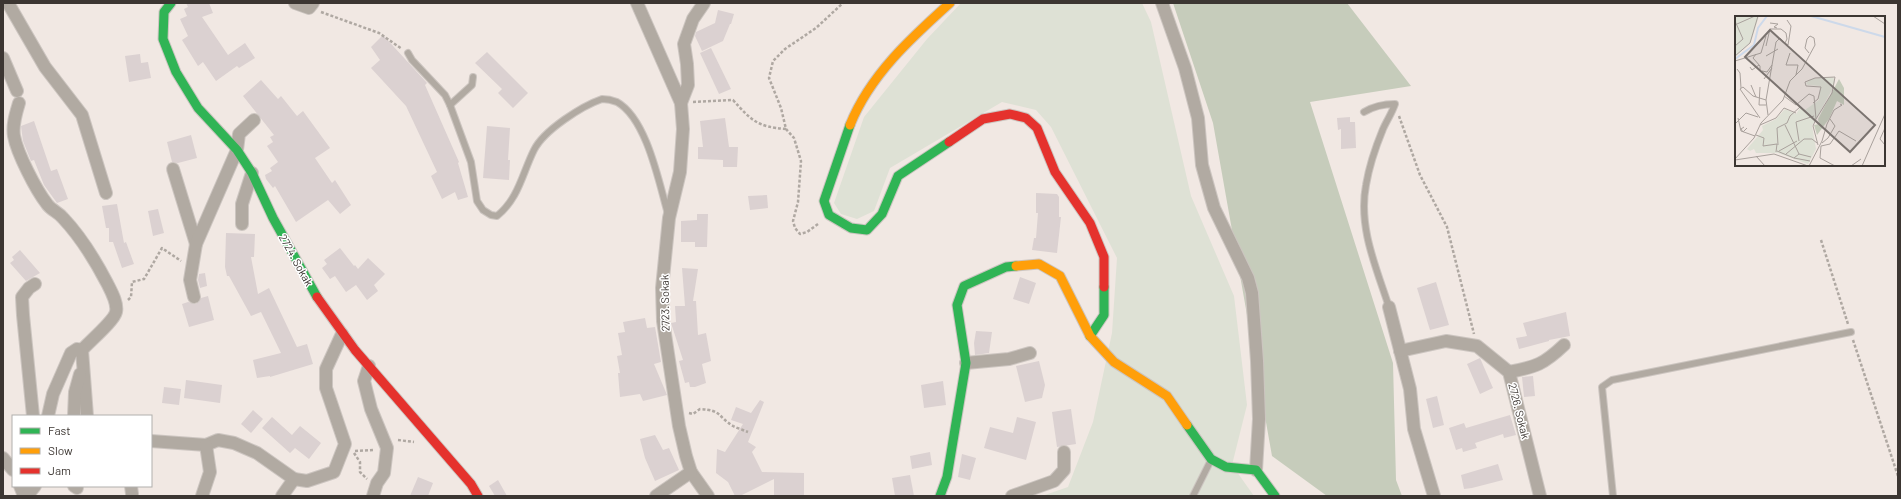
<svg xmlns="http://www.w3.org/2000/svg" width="1901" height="499" font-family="Barlow,sans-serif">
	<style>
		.green { fill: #dee1d5 }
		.forest { fill: #c6ccbb }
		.building { fill: #dbd1d1 }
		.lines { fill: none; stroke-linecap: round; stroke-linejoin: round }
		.lane-casing { stroke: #ccc5c0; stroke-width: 8 }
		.street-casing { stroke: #ccc5c0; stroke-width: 14 }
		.fast-casing { stroke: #ccc5c0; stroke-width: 11 }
		.slow-casing { stroke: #ccc5c0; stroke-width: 11 }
		.jam-casing { stroke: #ccc5c0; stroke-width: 11 }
		.path { stroke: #afa8a2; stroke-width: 2.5; stroke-dasharray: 3 2; stroke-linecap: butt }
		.lane { stroke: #b1aaa2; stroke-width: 6 }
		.street { stroke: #b1aaa2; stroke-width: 12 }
		.fast { stroke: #30b455; stroke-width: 9 }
		.slow { stroke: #ff9f0a; stroke-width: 9 }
		.jam { stroke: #e5322d; stroke-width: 9 }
		.labels { text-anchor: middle; stroke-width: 3; stroke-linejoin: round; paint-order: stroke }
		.street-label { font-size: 11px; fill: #3c3632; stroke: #fff }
		.inset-river { fill: none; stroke: #cdd9ea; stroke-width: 2 }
		.inset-road { fill: none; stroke: #a9a19c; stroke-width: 1 }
		.view { fill: #7b7470; fill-opacity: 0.15; stroke: #7b7470; stroke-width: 2 }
		.inset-edge { fill: none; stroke: #3c3632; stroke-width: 2 }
	</style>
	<rect width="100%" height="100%" fill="#f1e8e3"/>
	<path class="green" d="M961 3H1142L1151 22 1191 196 1234 296 1247 405 1232 465 1254 496H1042L1068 487 1093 422 1112 333 1117 258 1051 127 1036 110 1002 102 890 168 874 211 857 219 841 214 834 203 864 117 927 39Z"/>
	<path class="forest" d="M1173 3H1347L1411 86 1310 102 1393 363 1396 480 1402 496H1327L1272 456 1213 123Z"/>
	<g class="building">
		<path d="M186 3H209L213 13 202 17 228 55 245 43 255 58 239 68 237 66 216 81 203 62 198 66 182 40 188 36 180 19 187 16 184 9 188 7Z"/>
		<path d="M718 10 734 14 731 24H730L723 41 702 51 695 36 696 32 715 23Z"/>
		<path d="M383 35 427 83 425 85 459 162 458 163 468 197 458 200 455 192 442 199 431 176 437 172 406 106 371 68 380 60 371 47Z"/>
		<path d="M711 48 731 89 719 94 700 53Z"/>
		<path d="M487 52 528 93 513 108 498 93 502 89 475 63Z"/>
		<path d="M140 54 141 63 148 62 151 78 129 82 125 56Z"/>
		<path d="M261 80 278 99 281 96 297 116 303 111 330 148 315 158 332 183 335 180 351 205 340 214 328 200 296 222 275 186 273 188 266 179 265 175 272 171 270 168 278 162 267 146 273 142 270 137 274 135 243 96Z"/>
		<path d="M1350 117V122H1355L1356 148 1341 149V129L1338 130 1337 118Z"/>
		<path d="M725 118 729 147H738L737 167H723V160L698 159V147H703L700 121Z"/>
		<path d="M34 121 51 171 57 169 68 199 57 203 44 185 34 160 31 161 23 141 21 126Z"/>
		<path d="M487 126 510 128 508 160H510L509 180 483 178Z"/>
		<path d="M191 135 197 158 178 163 172 162 167 142Z"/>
		<path d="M1036 193 1057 194 1059 197V217H1061L1057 253 1032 250 1034 238H1036L1038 213H1036Z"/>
		<path d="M767 195 768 208 750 210 748 196Z"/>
		<path d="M117 204 124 243 126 242 134 264 122 268 113 242H109V228H106L102 206Z"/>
		<path d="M158 209 164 233 153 236 148 211Z"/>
		<path d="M697 214H708L707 247H695V242H681V221L697 220Z"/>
		<path d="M226 233 255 234 254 257H251L258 294 269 288 297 347 307 344 313 364 270 377V376L257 378 253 360 281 353 261 312 251 316 229 276H227L225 267Z"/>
		<path d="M340 248 354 266 355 265 358 269 368 258 385 274 374 285 378 291 367 300 356 285 346 292 335 276 330 279 322 268 327 264 324 260Z"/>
		<path d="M20 250 40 273 26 281 10 263 14 260 12 257Z"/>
		<path d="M682 268 698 269 693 301H696L698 335 706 333 711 361 702 364 706 383 695 387H690L689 382 685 383 679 361 683 360 671 323 676 322 675 306H685Z"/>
		<path d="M205 273 207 286 200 288 198 280 199 274Z"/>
		<path d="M1020 277 1036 283 1029 304 1013 299Z"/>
		<path d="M1436 282 1449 325 1430 330 1417 288Z"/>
		<path d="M208 296 214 320 189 327 182 304 188 302 196 304 201 298Z"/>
		<path d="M1566 312 1570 336 1549 340V341L1519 349 1516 338 1527 336 1523 323Z"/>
		<path d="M645 318 647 328 655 327 661 362 654 364 667 395 643 401 640 394 620 397 618 373H620L617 356 622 355 618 333 625 332 623 322Z"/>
		<path d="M976 331 992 332 989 353 975 355 974 343Z"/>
		<path d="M1480 358 1493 388 1480 394 1467 364Z"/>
		<path d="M1039 361 1045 385 1042 398 1025 402 1016 366Z"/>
		<path d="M1533 376 1535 396 1524 397 1522 377Z"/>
		<path d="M186 380 222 385 220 403 184 398Z"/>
		<path d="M943 381 946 405 924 408 921 385Z"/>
		<path d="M164 387 181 389 179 405 162 403Z"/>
		<path d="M1437 396 1444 425 1433 428 1426 399Z"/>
		<path d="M760 400 764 402 748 442 756 447 752 452 762 472 804 473V495H774V479L740 496H735L728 482 716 473 717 449 725 452 743 424 731 420 736 407 751 413Z"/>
		<path d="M1071 409 1076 444 1057 447 1052 412Z"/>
		<path d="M253 410 263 419 251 433 241 424Z"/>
		<path d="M1510 415 1516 435 1504 438 1503 434 1475 443 1477 448 1463 452 1462 448 1456 450 1449 428 1464 423 1466 428Z"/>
		<path d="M272 417 292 435 300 426 321 443 309 459 295 448 290 453 262 428Z"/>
		<path d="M1017 417 1036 422 1026 460 984 448 990 427 1013 433Z"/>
		<path d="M655 435 663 450 669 448 679 470 655 481 645 458 640 439Z"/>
		<path d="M930 452 932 465 912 469 910 456Z"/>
		<path d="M962 454 976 458 970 480 958 477Z"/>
		<path d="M1498 464 1503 480 1472 488 1464 489 1461 475Z"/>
		<path d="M910 475 914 496H895L892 478Z"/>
		<path d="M418 477 433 483 428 496H410Z"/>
		<path d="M498 480 507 496H495L489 486Z"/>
	</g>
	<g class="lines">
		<defs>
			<g id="lane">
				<path d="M408 53 412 60 445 95 450 105 471 162 477 201 483 210 491 215 497 216C519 198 522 174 534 150 544 130 582 106 602 99 607 99 612 100 617 102 647 119 659 183 668 214"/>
				<path d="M450 105 472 85 473 77"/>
				<path d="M1364 112C1374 106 1383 104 1395 104 1392 113 1387 120 1383 129 1376 146 1369 167 1366 185 1358 227 1376 267 1389 307"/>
				<path d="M1193 496 1210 462"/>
				<path d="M1613 496 1602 387 1612 380 1851 332"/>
			</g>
			<g id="street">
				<path d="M8 3 45 67 82 115 106 193"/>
				<path d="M295 3 309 8 313 3"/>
				<path d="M637 3 681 103 683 129 680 172 669 218 662 288 663 321 679 426 686 456 691 472 708 496"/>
				<path d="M1162 3 1185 68 1198 118 1202 165 1214 208 1248 278 1252 293 1257 361 1259 419 1256 470"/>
				<path d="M3 58 17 91"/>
				<path d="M19 103C16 113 12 125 14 136 17 153 36 190 47 204 51 210 58 212 63 218 81 237 95 260 107 283 111 291 118 303 116 312 114 321 89 342 82 350"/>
				<path d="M681 103 688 85 687 64 684 44 693 19 704 3"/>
				<path d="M173 169 196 244"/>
				<path d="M242 224V204L252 173"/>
				<path d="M194 297 190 280 196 244 237 150 239 134 254 120"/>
				<path d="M1389 307 1410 389 1414 429 1434 496"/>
				<path d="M82 350 87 416"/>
				<path d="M1400 351 1446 341 1477 346 1509 372 1540 496"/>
				<path d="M966 363 1009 359 1030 353"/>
				<path d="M369 366 364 381 371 409 387 448 384 473 377 483 373 496"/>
				<path d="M1509 372C1536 367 1544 364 1564 345"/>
				<path d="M33 416 23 315 22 297 29 288 35 284"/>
				<path d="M48 416 53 394 71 353 77 349 82 350"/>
				<path d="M74 416 75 392 80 374"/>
				<path d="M151 441 206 445 218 440 234 443 257 453 294 479 282 496"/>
				<path d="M3 458 13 470"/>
				<path d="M294 479 307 481 334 472 345 444 326 388V369L342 334"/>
				<path d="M20 486 24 496"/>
				<path d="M74 486 77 488"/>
				<path d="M131 486 132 494"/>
				<path d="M27 496 35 486"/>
				<path d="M202 496 210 472 206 445"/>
				<path d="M656 496 691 472"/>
				<path d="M1012 496 1054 481 1064 470V452"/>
			</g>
			<g id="fast">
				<path d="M171 3 164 12 163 39 176 72 198 108 237 150 252 173 273 218 317 297"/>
				<path d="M850 125 824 201 829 215 851 228 867 230 882 214 898 176 949 142"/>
				<path d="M1090 336 1104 315V287"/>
				<path d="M1187 425 1211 459 1226 467 1256 470 1275 496"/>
				<path d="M940 496 947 477 966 363 957 305 964 286 1006 267 1016 266"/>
			</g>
			<g id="slow">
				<path d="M850 125C870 75 911 38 950 3"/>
				<path d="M1016 266 1039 264 1060 276 1090 336 1114 362 1167 396 1187 425"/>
			</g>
			<g id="jam">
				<path d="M949 142 983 119 1010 114 1026 118 1037 128 1055 172 1090 223 1104 257V287"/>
				<path d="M317 297 355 350 471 484 478 496"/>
			</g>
		</defs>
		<use href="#lane" class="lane-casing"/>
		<use href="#street" class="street-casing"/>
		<use href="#fast" class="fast-casing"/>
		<use href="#slow" class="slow-casing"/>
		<use href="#jam" class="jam-casing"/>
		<g class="path">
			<path d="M321 12 379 33 402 49"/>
			<path d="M693 102 733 100C751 120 757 127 786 129"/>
			<path d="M1399 116 1420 175 1447 227 1474 334"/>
			<path d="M818 224 807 232 800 234 795 228 793 221 798 202 801 161 794 138 786 129 781 108 769 78 773 61 785 49 816 28 843 3"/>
			<path d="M1821 240 1848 324"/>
			<path d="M128 300 131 297 132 282 144 279 162 248 181 261"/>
			<path d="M1853 340 1898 476"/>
			<path d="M689 413 693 414 700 409C722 410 718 417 733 426 737 428 743 430 748 432"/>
			<path d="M398 440 414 442"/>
			<path d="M355 451 374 450"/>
			<path d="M354 453 360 462V472L367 479"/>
		</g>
		<use href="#lane" class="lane"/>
		<use href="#street" class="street"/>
		<use href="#fast" class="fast"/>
		<use href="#slow" class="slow"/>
		<use href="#jam" class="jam"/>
	</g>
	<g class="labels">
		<g class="street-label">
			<text transform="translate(296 260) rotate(61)" y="4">2724. Sokak</text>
			<text transform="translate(665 303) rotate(-91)" y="4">2723. Sokak</text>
			<text transform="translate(1519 411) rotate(76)" y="4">2726. Sokak</text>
		</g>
	</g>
	<g transform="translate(1735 16)">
		<rect width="150" height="150" fill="#f1e8e3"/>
		<path d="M0 0H24L16 26 0 41ZM98 61 100 65 98 72 77 110 81 133 73 148 43 137H21L19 133 15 135 12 133 28 114 27 110 41 103 50 93 61 98 65 92 70 94 84 84 85 70 73 69 71 67 77 63Z" fill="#dee1d5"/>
		<path d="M104 63 109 72V89L102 85 94 103 82 119 79 109 84 108 83 103Z" fill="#c6ccbb"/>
		<path class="inset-river" d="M76 0 150 21M0 43 19 29 23 12 32 0"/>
		<path class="inset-road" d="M138 0 150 8M0 5 8 23 0 30M35 7 43 8 39 11 42 12M2 8 20 0M31 19 35 13H46L51 17 52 23 50 27 45 22 41 26 31 84 33 99M50 27 53 29 56 10 52 4M31 30 35 13M55 37 51 49H63L61 59M21 38 18 42 25 50V55M0 40 15 27 23 0M31 40 43 33M0 45 26 37 31 20M15 51 17 54 24 49M2 53 5 57 6 72M27 55 32 56 37 49M29 63 37 52M16 69 21 81M25 71 24 89H31M49 80 61 89 74 78 79 80 81 103 78 110 83 129M78 87 83 83 86 71 71 70 70 66 80 62 100 61 97 77 81 103M3 102 6 115 20 120M25 102 5 73 8 71 18 80 31 84M0 108 11 97 23 101M25 109 41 102 49 92 61 97M50 109 64 138M9 111 6 113 8 116 12 112M150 112 145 123 150 129M21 119 29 122 28 130 42 128 41 136M64 125 61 106 79 100M87 127 93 122 100 110 95 103M43 129 42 112 52 107 55 100 65 91M42 135 59 142 64 138 76 141M44 135 62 125M51 138 69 123H77L82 127M21 140 30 150M59 142 75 145M0 143 19 122 26 107 48 84 55 65 67 53 80 29 79 22 75 20 72 23 70 32 74 37M0 144 39 138 73 150M74 150 87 125 92 108 99 94 107 89 105 88M100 150 85 142 86 130 95 128 104 115 121 125M116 150 126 143M127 150 150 98"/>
		<path class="view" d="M35 14 140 109 115 136 10 41Z"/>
		<rect width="150" height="150" class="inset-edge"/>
	</g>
	<rect width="1901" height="499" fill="none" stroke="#3c3632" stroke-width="8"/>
	<rect x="12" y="415" width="140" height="72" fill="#ffffff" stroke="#b1afad"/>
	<rect x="20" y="428" width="20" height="6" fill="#30b455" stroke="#b1afad"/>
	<text x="48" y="435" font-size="12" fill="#3c3632">Fast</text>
	<rect x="20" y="448" width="20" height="6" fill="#ff9f0a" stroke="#b1afad"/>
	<text x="48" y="455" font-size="12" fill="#3c3632">Slow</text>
	<rect x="20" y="468" width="20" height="6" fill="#e5322d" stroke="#b1afad"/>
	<text x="48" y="475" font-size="12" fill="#3c3632">Jam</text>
</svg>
